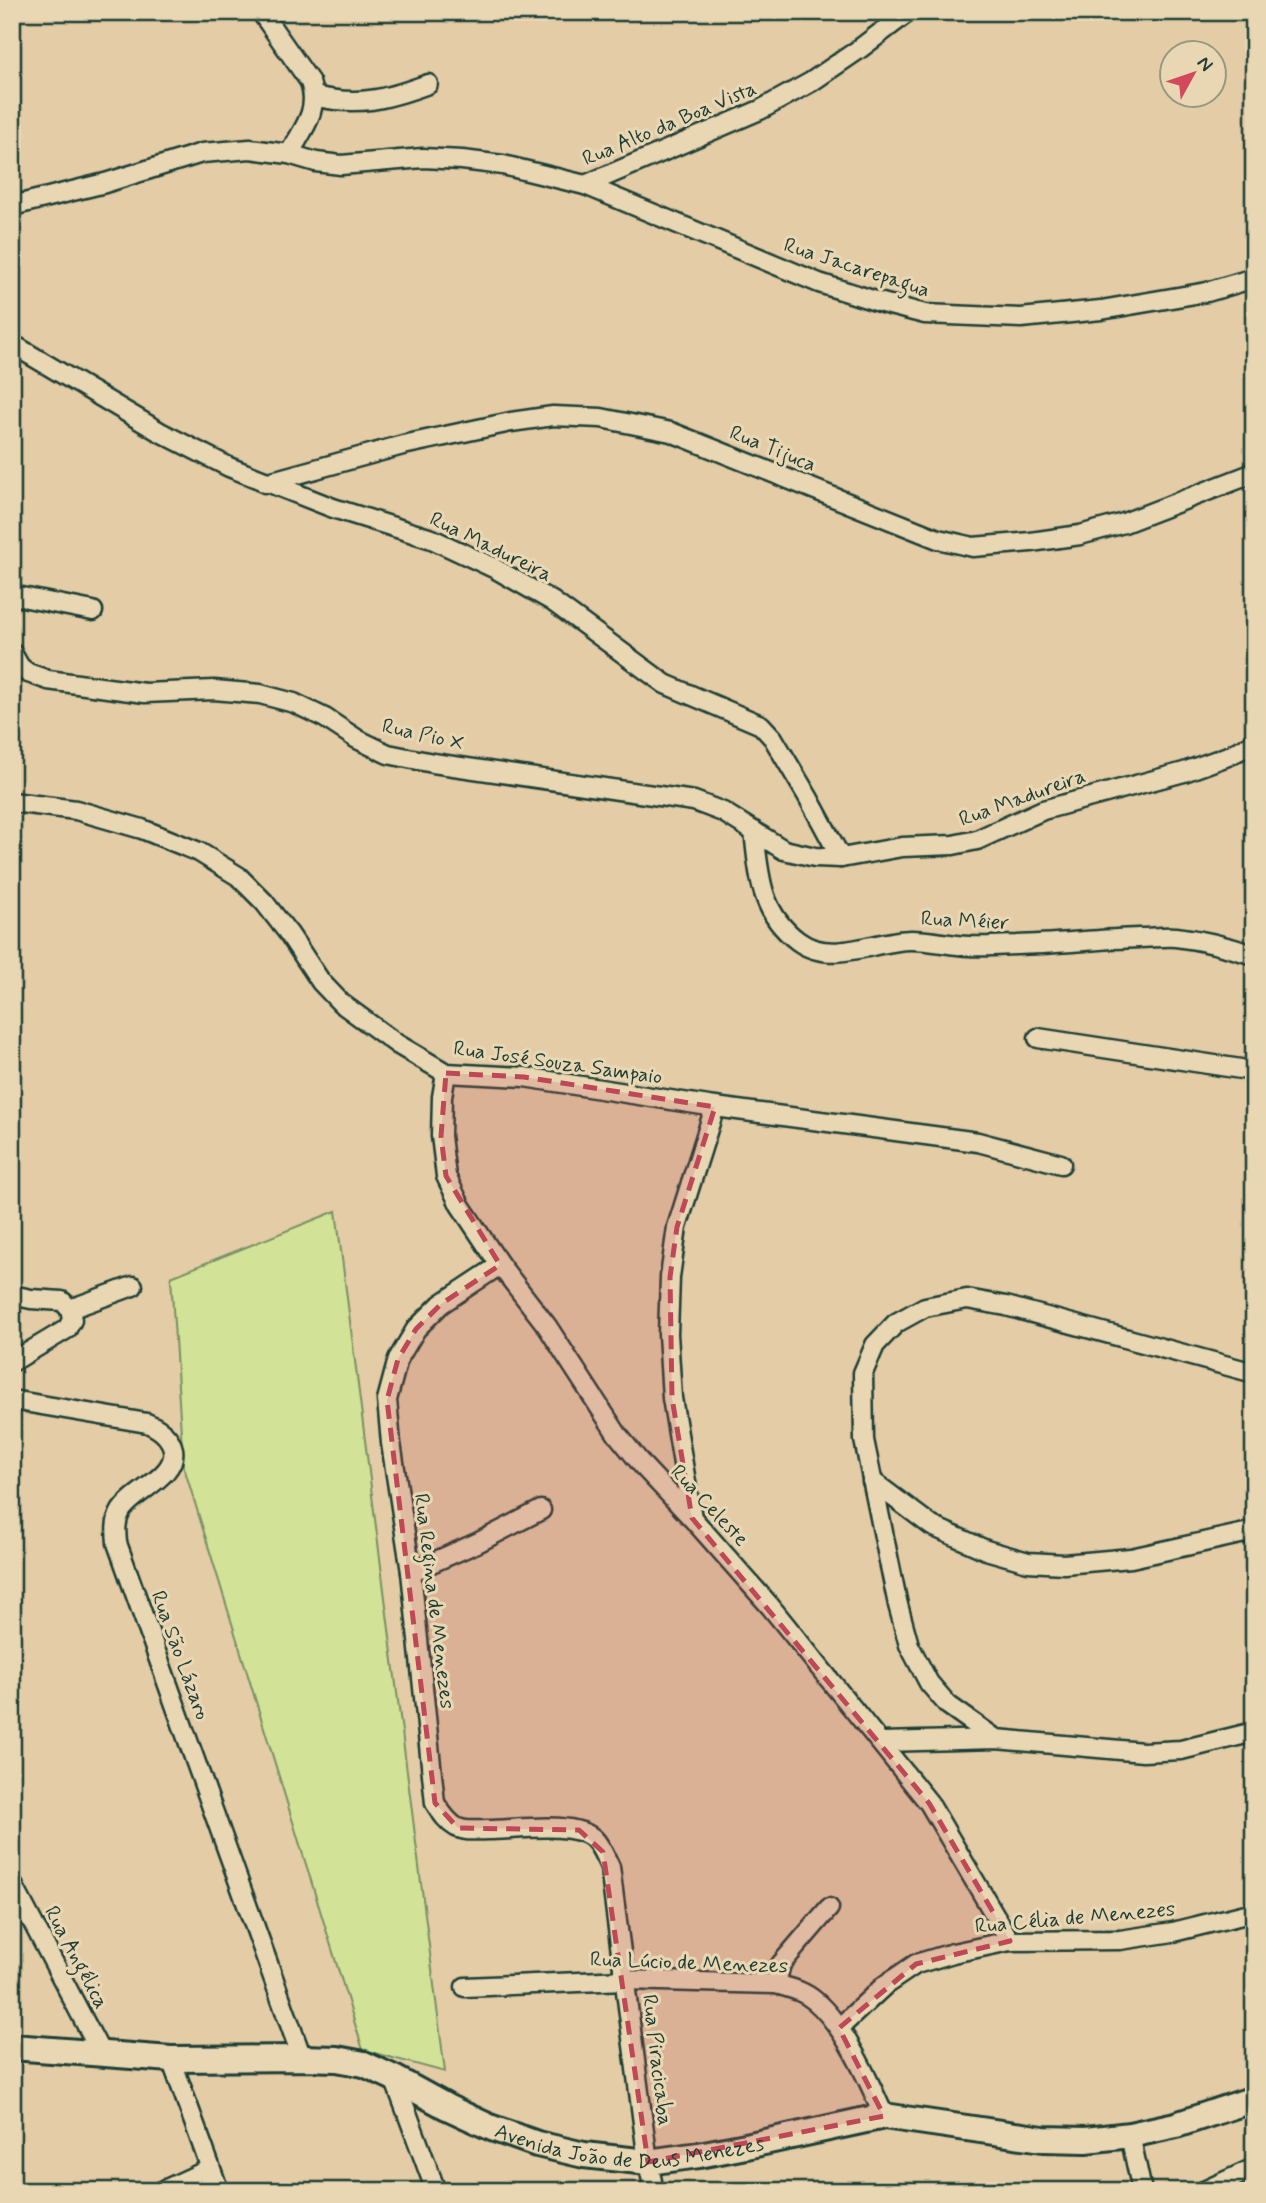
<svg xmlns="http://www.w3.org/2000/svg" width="1266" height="2203" font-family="Mynerve,sans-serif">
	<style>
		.green { fill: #d2e296; stroke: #789065; stroke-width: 2 }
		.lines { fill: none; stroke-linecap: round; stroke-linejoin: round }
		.street-casing { stroke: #1f3d34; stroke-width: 23 }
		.secondary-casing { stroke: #1f3d34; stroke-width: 30 }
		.street { stroke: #e9d7b4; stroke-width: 18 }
		.secondary { stroke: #e9d7b4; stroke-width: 24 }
		.marked { fill: #bf4857; fill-opacity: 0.2; stroke: #bf4857; stroke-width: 5; stroke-dasharray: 14 9; stroke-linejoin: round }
		.labels { text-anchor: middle; stroke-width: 6; stroke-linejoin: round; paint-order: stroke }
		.street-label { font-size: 21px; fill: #1f3d34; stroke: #e9d7b4 }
	</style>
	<rect width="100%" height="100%" fill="#e3cca6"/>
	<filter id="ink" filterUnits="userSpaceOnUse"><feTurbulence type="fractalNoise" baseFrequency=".0143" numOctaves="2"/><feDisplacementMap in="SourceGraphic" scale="14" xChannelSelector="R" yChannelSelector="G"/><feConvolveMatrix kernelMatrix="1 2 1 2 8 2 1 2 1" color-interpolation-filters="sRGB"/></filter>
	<g filter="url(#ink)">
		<path class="green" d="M336 1211 445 2072 363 2050 183 1464 171 1277Z"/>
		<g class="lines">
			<defs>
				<g id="street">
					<path d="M261 12 310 82C320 111 303 129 289 154"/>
					<path d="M314 96C358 107 387 99 428 84"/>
					<path d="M585 185 760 110 811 82 858 50 908 12"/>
					<path d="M12 206 105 183 202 153 250 149 289 154 316 162 341 165 423 158 462 160 503 165 585 185 819 283 882 303 925 314 1021 318 1101 310 1207 292 1254 278"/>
					<path d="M12 344 160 432 229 467 333 508 432 539 494 568 552 601 665 684 761 725 773 738 808 797 841 858"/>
					<path d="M265 483 403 445 511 422 553 416 601 418 671 432 938 539 973 547 1031 542 1080 535 1124 523 1254 473"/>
					<path d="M12 595 93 611"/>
					<path d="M12 653 20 667 28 673 48 680 145 693 214 690 260 694 294 703 325 718 357 739 388 754 433 763 694 801 723 812 784 850 815 857 841 858 902 847 953 845 977 840 1043 810 1184 772 1228 756 1254 743"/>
					<path d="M12 802 76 810 142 829 199 852 238 876 264 902 289 934 321 982 341 1003 397 1044 446 1073 524 1077 715 1107 978 1142 1061 1164"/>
					<path d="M754 831C759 874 760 913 798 941 832 966 874 940 911 940 931 940 949 945 969 946 985 947 1001 945 1017 945 1058 944 1098 939 1139 938 1151 938 1164 936 1176 937 1202 940 1229 947 1254 955"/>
					<path d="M1038 1038 1254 1071"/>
					<path d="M446 1073 442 1097 441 1136 446 1176 460 1205 500 1265 547 1326 617 1434 643 1466 692 1518 770 1606 929 1803 1010 1941"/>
					<path d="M500 1265 441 1304 416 1329 398 1359 387 1400 391 1443 411 1572 435 1803C441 1812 446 1821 456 1827 465 1832 478 1830 488 1830 514 1830 575 1820 594 1839 601 1846 605 1857 610 1867L648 2162 654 2191"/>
					<path d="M12 1295 31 1299 62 1301 70 1309"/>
					<path d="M12 1362 67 1329 72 1320 70 1309 133 1286"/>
					<path d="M12 1400 147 1423C159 1428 170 1436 173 1449 178 1476 133 1491 121 1511 115 1521 116 1532 117 1543L302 2058"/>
					<path d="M872 1481 932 1526 986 1550 1028 1562 1064 1564 1131 1558 1254 1531"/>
					<path d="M692 1518 672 1398 668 1334 670 1277 677 1227 715 1107"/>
					<path d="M411 1572 479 1542 541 1510"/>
					<path d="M996 1739 948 1705 929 1683 909 1645 898 1605 864 1440 863 1373 875 1345 896 1323 925 1307 967 1299 1006 1306 1254 1373"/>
					<path d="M882 1742 996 1739 1143 1752 1181 1750 1254 1732"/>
					<path d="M12 1883 101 2053"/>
					<path d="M776 1984 781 1964 829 1908"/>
					<path d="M465 1987 624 1980 776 1984C790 1988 804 1991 815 2001 844 2025 869 2081 884 2116"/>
					<path d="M839 2028 885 1985 916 1964 953 1953 1010 1941 1120 1940 1173 1932 1254 1912"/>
					<path d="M171 2059 219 2191"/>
					<path d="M394 2078 436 2191"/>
					<path d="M1130 2135 1142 2191"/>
					<path d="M162 2191 210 2169"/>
					<path d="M1204 2191 1254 2168"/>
				</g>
				<g id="secondary">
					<path id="s1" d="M12 2047 171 2059 302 2058 337 2059 364 2064 394 2078 447 2107 492 2128 537 2144 584 2155 648 2162 699 2155 746 2146 884 2116 1043 2139 1086 2140 1130 2135 1176 2125 1254 2099"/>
				</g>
			</defs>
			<use href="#street" class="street-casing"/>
			<use href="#secondary" class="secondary-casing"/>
			<use href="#street" class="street"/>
			<use href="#secondary" class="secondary"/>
		</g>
	</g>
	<path class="marked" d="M446 1073 524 1077 715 1107 677 1227 670 1277 672 1398 692 1518 929 1803 1010 1941 916 1964 839 2028 884 2116 648 2162 603 1852 579 1830 458 1828 435 1803 387 1400 398 1359 416 1329 441 1304 500 1265 446 1176 441 1136Z"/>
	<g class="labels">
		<g class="street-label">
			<text transform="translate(669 123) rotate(-23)" y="7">Rua Alto da Boa Vista</text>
			<text transform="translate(857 267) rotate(18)" y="7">Rua Jacarepagua</text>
			<text transform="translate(773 448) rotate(22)" y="7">Rua Tijuca</text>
			<text transform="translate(491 546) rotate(26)" y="7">Rua Madureira</text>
			<text transform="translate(423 734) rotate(13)" y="7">Rua Pio X</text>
			<text transform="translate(1022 797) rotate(-20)" y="7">Rua Madureira</text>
			<text transform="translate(965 920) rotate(3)" y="7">Rua Méier</text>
			<text transform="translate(558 1062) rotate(8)" y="7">Rua José Souza Sampaio</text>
			<text transform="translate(710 1505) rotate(47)" y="7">Rua Celeste</text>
			<text transform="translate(435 1601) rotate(83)" y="7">Rua Regina de Menezes</text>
			<text transform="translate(181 1655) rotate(70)" y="7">Rua São Lázaro</text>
			<text transform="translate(1075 1917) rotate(-5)" y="7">Rua Célia de Menezes</text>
			<text transform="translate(77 1957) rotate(62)" y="7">Rua Angélica</text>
			<text transform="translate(689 1962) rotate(2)" y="7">Rua Lúcio de Menezes</text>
			<text transform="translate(658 2060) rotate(83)" y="7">Rua Piracicaba</text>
			<text dy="7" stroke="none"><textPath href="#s1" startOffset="637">Avenida João de Deus Menezes</textPath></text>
		</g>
	</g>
	<rect width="1266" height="2203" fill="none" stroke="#e9d7b4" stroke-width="42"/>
	<rect x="21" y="21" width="1224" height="2161" fill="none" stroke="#1f3d34" stroke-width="2.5" filter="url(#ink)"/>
	<g transform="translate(1193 74) rotate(50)"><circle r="33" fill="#e9d7b4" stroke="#989981" stroke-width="2"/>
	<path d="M0-5L12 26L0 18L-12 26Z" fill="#d1495b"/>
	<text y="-10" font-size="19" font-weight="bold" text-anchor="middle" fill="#1f3d34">N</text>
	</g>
</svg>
